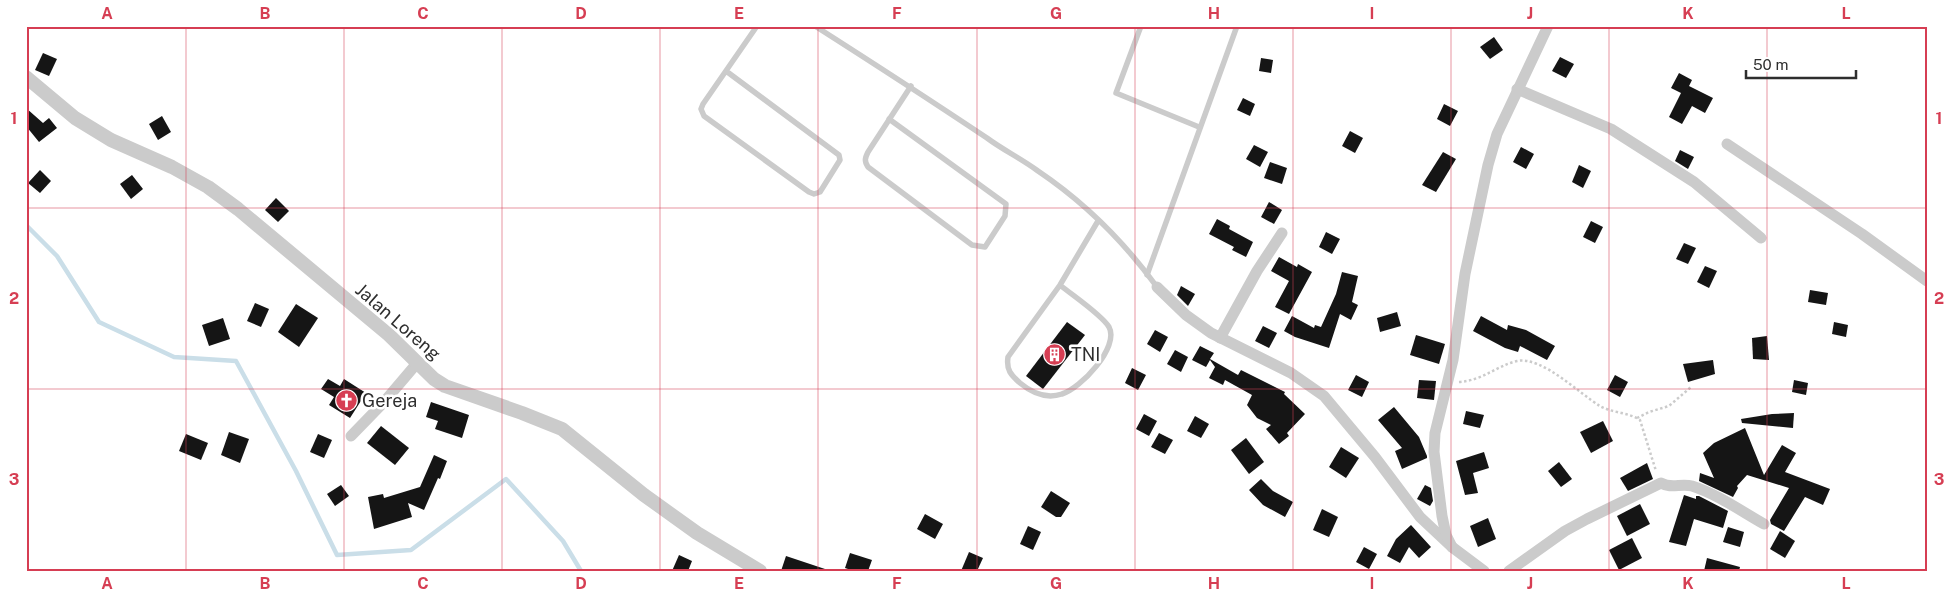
<svg xmlns="http://www.w3.org/2000/svg" width="1953" height="597" font-family="'Public Sans',sans-serif">
	<style>
		.lines { fill: none; stroke-linecap: round; stroke-linejoin: round }
		.stream { stroke: #cadee8; stroke-width: 4.5 }
		.building { fill: #151515 }
		.path { stroke: #cbcbcb; stroke-width: 2.5; stroke-dasharray: 2.5 2.5; stroke-linecap: butt }
		.service { stroke: #cbcbcb; stroke-width: 5.5 }
		.minor { stroke: #cbcbcb; stroke-width: 11 }
		.tertiary { stroke: #cbcbcb; stroke-width: 14 }
		.grid { fill: none; stroke: #d63e53; stroke-width: 1; stroke-opacity: 0.55 }
		.labels { text-anchor: middle; stroke-width: 5; stroke-linejoin: round; paint-order: stroke }
		.street-label { font-size: 18px; fill: #2e2e2e; stroke: #fff }
		.poi-label { font-size: 18px; fill: #2e2e2e; stroke: #fff; text-anchor: start }
		.neatline { fill: none; stroke: #d63e53; stroke-width: 2 }
		.grid-label { font-size: 16px; text-anchor: middle; font-weight: bold; fill: #d63e53 }
	</style>
	<rect width="100%" height="100%" fill="#fff"/>
	<g class="lines">
		<path class="stream" d="M26 225 57 256 99 322 174 357 236 361 296 471 337 555 411 550 506 479 563 541 581 571"/>
	</g>
	<g class="building">
		<path d="M1494 37 1503 50 1490 59 1480 47Z"/>
		<path d="M43 53 57 59 49 76 35 70Z"/>
		<path d="M1560 57 1574 64 1566 78 1552 71Z"/>
		<path d="M1261 58 1273 60 1271 73 1259 71Z"/>
		<path d="M1679 73 1692 80 1689 86 1713 98 1705 113 1692 106 1682 124 1669 117 1681 93 1671 88Z"/>
		<path d="M1243 98 1255 104 1250 116 1237 110Z"/>
		<path d="M1444 104 1458 111 1450 126 1437 119Z"/>
		<path d="M26 108 43 123 49 118 57 128 39 142 26 126Z"/>
		<path d="M162 116 171 132 158 140 149 124Z"/>
		<path d="M1350 131 1363 138 1355 153 1342 146Z"/>
		<path d="M1254 145 1268 152 1260 167 1246 159Z"/>
		<path d="M1521 147 1534 154 1526 169 1513 162Z"/>
		<path d="M1680 150 1694 157 1688 169 1675 161Z"/>
		<path d="M1443 152 1456 159 1436 192 1422 185Z"/>
		<path d="M1270 162 1287 168 1282 184 1264 178Z"/>
		<path d="M1579 165 1591 171 1583 188 1572 182Z"/>
		<path d="M40 170 51 181 40 193 28 183Z"/>
		<path d="M132 175 143 189 131 199 120 184Z"/>
		<path d="M276 198 289 211 278 222 265 210Z"/>
		<path d="M1269 202 1282 210 1274 224 1261 217Z"/>
		<path d="M1217 219 1230 226 1229 229 1253 242 1246 257 1232 250 1234 247 1209 234Z"/>
		<path d="M1591 221 1603 227 1595 243 1583 237Z"/>
		<path d="M1326 232 1340 239 1332 254 1319 247Z"/>
		<path d="M1684 243 1696 248 1688 264 1676 259Z"/>
		<path d="M1279 257 1297 267 1298 264 1312 272 1289 314 1275 307 1289 281 1271 271Z"/>
		<path d="M1705 266 1717 271 1709 288 1697 282Z"/>
		<path d="M1342 272 1358 276 1352 302 1358 305 1351 320 1340 314 1329 348 1295 337 1284 331 1292 316 1314 328 1315 325 1321 327 1336 294Z"/>
		<path d="M1181 286 1195 294 1188 306 1177 295Z"/>
		<path d="M1810 290 1828 293 1826 305 1808 302Z"/>
		<path d="M255 303 269 309 261 327 247 321Z"/>
		<path d="M296 304 318 318 299 347 278 332Z"/>
		<path d="M1397 312 1401 326 1380 332 1377 318Z"/>
		<path d="M1481 316 1507 330 1508 325 1526 330 1555 346 1547 360 1520 346 1518 352 1505 348 1473 331Z"/>
		<path d="M223 318 230 339 209 346 202 325Z"/>
		<path d="M1067 322 1085 335 1043 389 1026 376Z"/>
		<path d="M1834 322 1848 325 1846 337 1832 334Z"/>
		<path d="M1263 326 1277 333 1269 348 1255 341Z"/>
		<path d="M1155 330 1168 337 1160 352 1147 344Z"/>
		<path d="M1416 335 1445 344 1439 364 1410 355Z"/>
		<path d="M1767 336 1769 360 1753 359 1752 338Z"/>
		<path d="M1200 346 1214 353 1210 359 1238 375 1241 370 1285 392 1284 394 1305 414 1287 433 1289 436 1279 444 1266 429 1271 425 1257 418 1247 405 1252 395 1225 380 1223 385 1209 378 1215 367 1210 360 1206 367 1192 360Z"/>
		<path d="M1175 350 1188 357 1181 372 1167 364Z"/>
		<path d="M1713 360 1715 374 1688 382 1683 364Z"/>
		<path d="M1132 368 1146 375 1138 390 1125 383Z"/>
		<path d="M1356 375 1369 382 1362 397 1348 390Z"/>
		<path d="M1615 375 1628 382 1620 397 1607 390Z"/>
		<path d="M328 379 340 386 344 379 366 393 350 418 329 405 334 397 321 389Z"/>
		<path d="M1419 380 1436 381 1434 400 1417 398Z"/>
		<path d="M1794 380 1808 383 1806 395 1792 392Z"/>
		<path d="M431 402 469 415 462 438 435 429 438 421 426 417Z"/>
		<path d="M1394 407 1419 437 1427 456V458L1402 469 1395 451 1402 448 1378 420Z"/>
		<path d="M1466 411 1484 415 1480 428 1463 424Z"/>
		<path d="M1794 413 1793 428 1742 423 1741 419 1772 414Z"/>
		<path d="M1144 414 1157 421 1149 436 1136 429Z"/>
		<path d="M1195 416 1209 424 1201 438 1187 431Z"/>
		<path d="M1603 421 1613 441 1591 453 1580 432Z"/>
		<path d="M381 426 409 448 395 465 367 443Z"/>
		<path d="M1745 428 1764 475 1782 445 1796 453 1785 472 1830 489 1823 505 1805 497 1784 531 1771 524 1770 520 1789 488 1747 475 1737 486 1738 488 1733 497 1699 481 1700 473 1714 478 1703 453 1714 443Z"/>
		<path d="M229 432 249 439 240 463 221 455Z"/>
		<path d="M1159 433 1173 440 1165 454 1151 447Z"/>
		<path d="M186 434 208 443 201 460 179 451Z"/>
		<path d="M318 434 332 440 324 458 310 452Z"/>
		<path d="M1246 438 1264 462 1249 474 1231 450Z"/>
		<path d="M1341 447 1359 458 1346 478 1329 467Z"/>
		<path d="M1484 452 1489 468 1473 473 1478 493 1465 495 1456 461Z"/>
		<path d="M434 455 447 461 440 479 438 478 424 510 408 503 412 517 374 529 368 497 383 494 384 498 420 487Z"/>
		<path d="M1559 462 1572 479 1561 487 1548 471Z"/>
		<path d="M1647 463 1653 479 1628 491 1620 478Z"/>
		<path d="M1261 479 1273 491 1293 502 1285 517 1263 505 1249 490Z"/>
		<path d="M341 485 349 496 335 506 327 494Z"/>
		<path d="M1425 485 1431 488 1433 501 1430 506 1417 499Z"/>
		<path d="M1051 491 1070 503 1061 517H1056L1041 507Z"/>
		<path d="M1684 495 1696 499V496H1699L1728 511 1723 528 1694 519 1686 546 1669 542Z"/>
		<path d="M1640 504 1650 524 1627 536 1617 516Z"/>
		<path d="M1322 509 1338 517 1329 537 1313 530Z"/>
		<path d="M925 514 943 524 935 539 917 529Z"/>
		<path d="M1488 518 1496 539 1478 547 1470 526Z"/>
		<path d="M1411 525 1431 547 1419 558 1409 547 1400 563 1387 556 1396 539Z"/>
		<path d="M1028 526 1041 532 1033 550 1020 544Z"/>
		<path d="M1728 527 1744 532 1740 547 1723 542Z"/>
		<path d="M1780 531 1795 541 1785 558 1770 549Z"/>
		<path d="M1632 538 1642 558 1619 570 1609 550Z"/>
		<path d="M1364 547 1377 554 1369 569 1356 562Z"/>
		<path d="M969 552 983 558 977 571H961Z"/>
		<path d="M850 553 872 560 868 571H854L845 568Z"/>
		<path d="M679 555 692 561 688 571H672Z"/>
		<path d="M786 556 825 569 824 571H781Z"/>
		<path d="M1707 558 1740 567 1739 571H1704Z"/>
	</g>
	<g class="lines">
		<g class="path">
			<path d="M1459 382C1484 380 1496 366 1517 361 1542 356 1580 394 1600 406 1612 413 1628 412 1640 420L1656 471"/>
			<path d="M1637 418 1649 412 1669 406 1691 387"/>
		</g>
		<g class="service">
			<path d="M815 26C873 63 930 100 987 138 1003 150 1022 159 1038 171 1084 202 1125 243 1157 287"/>
			<path d="M1141 26 1116 93 1199 127"/>
			<path d="M726 71 839 155 840 160 820 192 814 194 809 192 704 116 701 109 703 104 757 26"/>
			<path d="M889 119 1006 204 1005 216 985 247 972 245 868 167C864 161 865 158 868 152L911 86"/>
			<path d="M1147 275 1237 26"/>
			<path d="M1060 285C1072 295 1102 315 1109 327 1120 347 1080 389 1062 394 1047 399 1032 393 1020 383 1011 375 1006 370 1008 357L1060 285 1098 221"/>
		</g>
		<g class="minor">
			<path d="M1517 89 1611 129 1694 182 1761 238"/>
			<path d="M1727 144 1862 234 1927 281"/>
			<path d="M1157 287 1186 315 1211 333 1291 373 1324 396 1375 457 1420 517 1452 547 1484 571"/>
			<path d="M1220 338 1257 271 1282 233"/>
			<path d="M351 436 384 402 418 362"/>
			<path d="M1452 547 1446 535 1442 516 1434 452 1435 433 1453 360 1465 274 1488 165 1497 134 1548 26"/>
			<path d="M1509 571 1565 531 1587 519 1661 483C1671 489 1681 483 1692 486 1717 494 1741 511 1764 524"/>
		</g>
		<path class="tertiary" d="M26 77 75 118 111 140 172 167 208 187 238 209 389 335 434 379 445 386 522 413 562 429 644 495 697 533 760 571"/>
	</g>
	<path class="grid" d="M186 26V571M344 26V571M502 26V571M660 26V571M818 26V571M977 26V571M1135 26V571M1293 26V571M1451 26V571M1609 26V571M1767 26V571M26 208H1927M26 389H1927"/>
	<defs>
		<symbol id="building-disc" viewBox="-11 -11 22 22"><circle r="9.5" fill="#d63e53" stroke="#fff"/><path d="M-4-6H4V6H1V3H-1V6H-4ZM-2.5-4.3h1.7v1.8h-1.7ZM.8-4.3h1.7v1.8H.8ZM-2.5-1h1.7V.8h-1.7ZM.8-1h1.7V.8H.8Z" fill="#fff"/></symbol>
		<symbol id="church-disc" viewBox="-11 -11 22 22"><circle r="9.5" fill="#d63e53" stroke="#fff"/><path d="M-1.2-6h2.4v3.5h3.3v2.4h-3.3V6h-2.4V-.1h-3.3v-2.4h3.3Z" fill="#fff"/></symbol>
	</defs>
	<g fill-rule="evenodd">
		<use href="#building-disc" x="1042" y="342" width="25" height="25"/>
		<use href="#church-disc" x="334" y="388" width="25" height="25"/>
	</g>
	<g class="labels">
		<g class="street-label">
			<text transform="translate(398 322) rotate(41)" y="6">Jalan Loreng</text>
		</g>
		<g class="poi-label">
			<text x="1071" y="361">TNI</text>
			<text x="362" y="407">Gereja</text>
		</g>
	</g>
	<rect width="1953" height="597" fill="none" stroke="#ffffff" stroke-width="55"/>
	<path d="M1746 70v8h110v-8" fill="none" stroke="#2e2e2e" stroke-width="2.5"/>
	<text x="1753" y="70" font-size="15" fill="#2e2e2e" stroke="#ffffff" stroke-width="4" paint-order="stroke">50 m</text>
	<rect x="28" y="28" width="1898" height="542" class="neatline"/>
	<g class="grid-label">
		<text x="107" y="19">A</text>
		<text x="265" y="19">B</text>
		<text x="423" y="19">C</text>
		<text x="581" y="19">D</text>
		<text x="739" y="19">E</text>
		<text x="897" y="19">F</text>
		<text x="1056" y="19">G</text>
		<text x="1214" y="19">H</text>
		<text x="1372" y="19">I</text>
		<text x="1530" y="19">J</text>
		<text x="1688" y="19">K</text>
		<text x="1846" y="19">L</text>
		<text x="14" y="124">1</text>
		<text x="1939" y="124">1</text>
		<text x="14" y="304">2</text>
		<text x="1939" y="304">2</text>
		<text x="14" y="485">3</text>
		<text x="1939" y="485">3</text>
		<text x="107" y="589">A</text>
		<text x="265" y="589">B</text>
		<text x="423" y="589">C</text>
		<text x="581" y="589">D</text>
		<text x="739" y="589">E</text>
		<text x="897" y="589">F</text>
		<text x="1056" y="589">G</text>
		<text x="1214" y="589">H</text>
		<text x="1372" y="589">I</text>
		<text x="1530" y="589">J</text>
		<text x="1688" y="589">K</text>
		<text x="1846" y="589">L</text>
	</g>
</svg>
